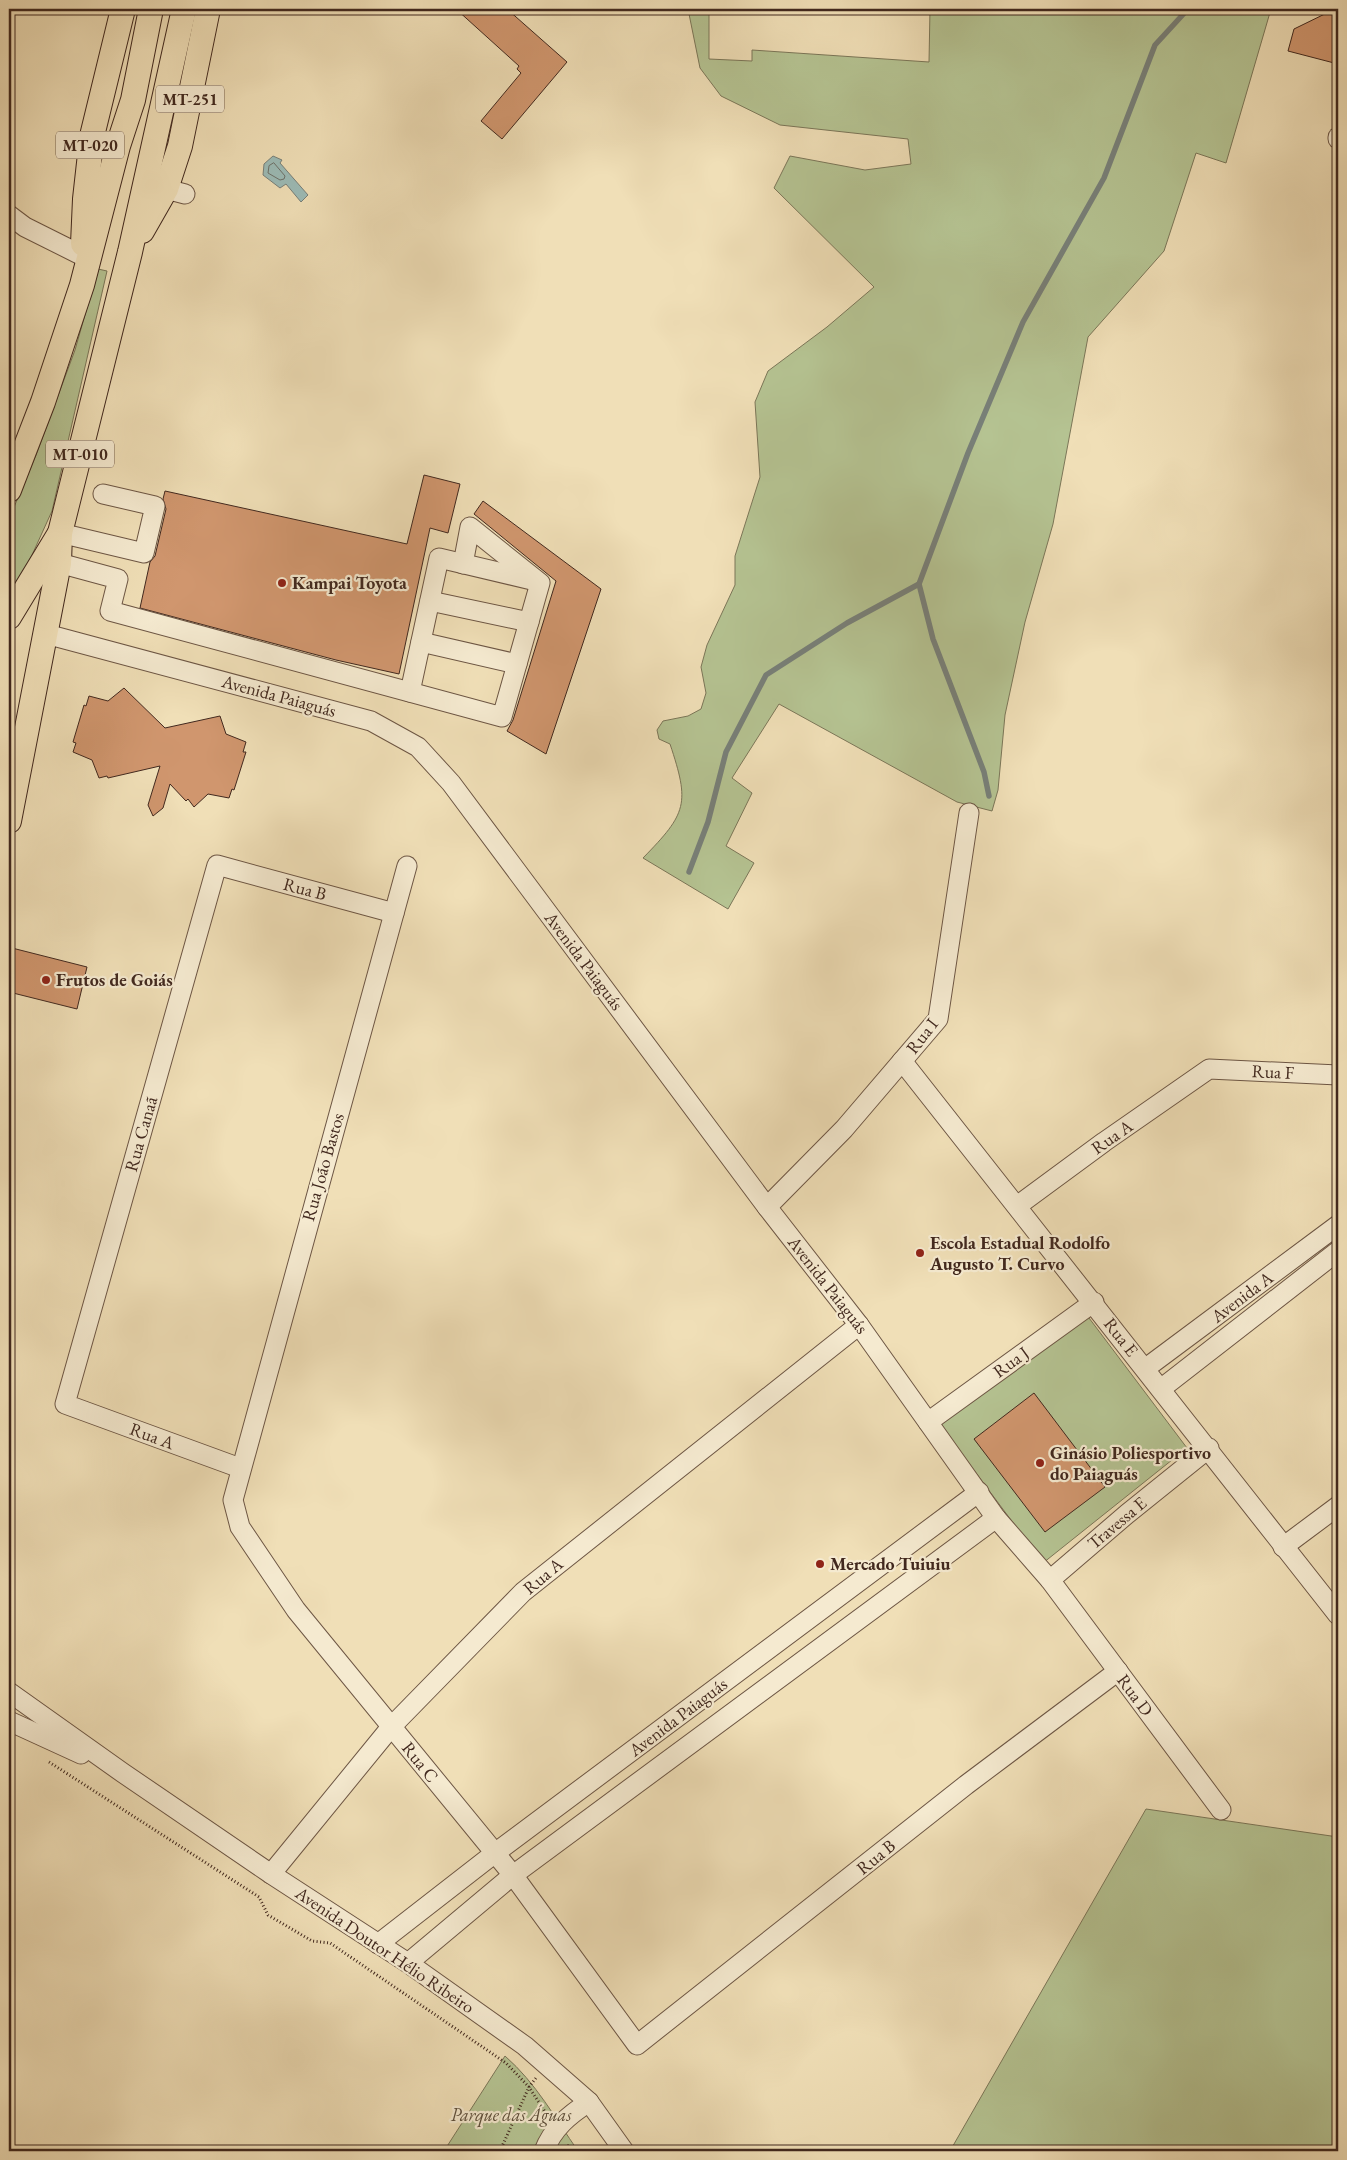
<svg xmlns="http://www.w3.org/2000/svg" width="1347" height="2160" font-family="'EB Garamond',serif">
	<style>
		.green { fill: #b5c392; stroke: #7b7658 }
		.water { fill: #9cbbb6; stroke: #788079 }
		.lines { fill: none; stroke-linecap: round; stroke-linejoin: round }
		.shore { stroke: #6e726a; stroke-width: 1 }
		.stream { stroke: #788079; stroke-width: 5.5 }
		.building { fill: #d0966e; stroke: #41281e }
		.minor-casing { stroke: #6d5644; stroke-width: 21 }
		.major-casing { stroke: #41281e; stroke-width: 26 }
		.path { stroke: #41281e; stroke-width: 3; stroke-dasharray: 1 2.5; stroke-linecap: butt }
		.minor { stroke: #f5ead0; stroke-width: 19 }
		.major { stroke: #f0dfb7; stroke-width: 24 }
		.poi-dot { fill: #8f2418; stroke: #f5ead0; stroke-width: 2 }
		.labels { text-anchor: middle; stroke-width: 4.5; stroke-linejoin: round; paint-order: stroke }
		.shield { fill: #f5ead0; stroke: #776253; stroke-width: 1 }
		.shield-label { font-size: 16px; font-weight: bold; fill: #41281e }
		.poi-label { font-size: 18px; font-weight: bold; fill: #41281e; stroke: #f5ead0; text-anchor: start }
		.street-label { font-size: 18px; fill: #41281e; stroke: #f5ead0 }
		.park-label { font-size: 18px; font-style: italic; fill: #5e4f3b; stroke: #f5ead0 }
	</style>
	<rect width="100%" height="100%" fill="#f0dfb7"/>
	<filter id="stains"><feTurbulence type="fractalNoise" baseFrequency=".004" numOctaves="4"/><feColorMatrix values="0 0 0 0 .2 0 0 0 0 .09 0 0 0 0 .02 0 0 0 .5 -.17"/></filter>
	<radialGradient id="worn" r=".72"><stop offset=".6" stop-color="#630" stop-opacity="0"/><stop offset="1" stop-color="#630" stop-opacity=".3"/></radialGradient>
	<g class="green">
		<path d="M688 9H709V59L752 61V50L929 62 930 9H1271L1226 163 1196 153 1164 251 1088 337 1053 524 1025 622 1005 715 998 790 992 811 957 802 779 704 732 778 752 793 726 846 754 863 728 909 643 858C687 813 690 804 670 744L659 739 657 730 663 721 688 716 701 709 706 693 701 667 707 645 735 585V556L760 477 755 402 768 371 827 327 874 287 774 188 790 156 865 170 911 164 908 139 780 125 721 96 700 68Z"/>
		<path d="M98 269 107 271 52 511 22 577 9 598V519L36 455 75 350Z"/>
		<path d="M1086 1314 1187 1448 1043 1563 938 1422Z"/>
		<path d="M1146 1809 1338 1837V2151H950Z"/>
		<path d="M505 2056C536 2083 555 2118 578 2151H444Z"/>
	</g>
	<path class="water" d="M273 156 282 160 280 163 308 195 301 202 286 184 280 188 263 175 264 164Z"/>
	<g class="lines">
		<path class="shore" d="M274 163 285 176 284 179 280 180 268 173 269 166Z"/>
		<g class="stream">
			<path d="M919 584 933 639 984 772 989 796"/>
			<path d="M689 872 708 822 726 752 766 675 847 623 919 584 968 453 1023 322 1104 178 1155 45 1188 9"/>
		</g>
	</g>
	<g class="building">
		<path d="M456 9H507L567 62 502 139 481 121 521 73 517 69 519 66Z"/>
		<path d="M1335 9H1338V64L1288 51 1294 29Z"/>
		<path d="M424 475 460 484 448 533 430 528 399 674 336 660 140 608 150 562 155 556 166 509 163 499 165 491 407 544Z"/>
		<path d="M483 501 601 589 546 754 507 731 513 720 556 581 474 514Z"/>
		<path d="M124 688 165 728 220 716 226 734 246 742 243 752H246L234 790 232 789 229 798 208 794 194 807 188 799 186 801 170 784 163 808 153 816 148 805 160 766 108 778 107 776 99 778 92 760 73 752 76 743 73 742 84 705 86 706 89 696 108 701Z"/>
		<path d="M12 948 87 967 77 1009 9 992V960Z"/>
		<path d="M1034 1393 1105 1487 1045 1532 974 1439Z"/>
	</g>
	<g class="lines">
		<defs>
			<g id="minor">
				<path d="M1338 139V137"/>
				<path d="M166 189 185 194"/>
				<path d="M9 215 25 227 83 256"/>
				<path d="M60 533 144 553 155 506 103 494"/>
				<path d="M59 563 118 579 110 611 502 717 540 583 470 527 463 564"/>
				<path d="M430 601 529 622"/>
				<path d="M46 634 371 721 418 747 451 783 767 1207 859 1325 996 1518 1050 1580 1221 1810"/>
				<path d="M421 642 517 664"/>
				<path d="M410 692 439 558 536 581"/>
				<path d="M407 866 233 1500 240 1527 296 1610 513 1875 637 2045 966 1785 1118 1671"/>
				<path d="M902 1061 1338 1615"/>
				<path d="M1017 1206 1104 1142 1209 1069 1338 1075"/>
				<path d="M767 1207 844 1129 938 1019 969 813"/>
				<path d="M1146 1368 1338 1225"/>
				<path d="M1162 1388 1338 1251"/>
				<path d="M928 1422 1094 1302"/>
				<path d="M240 1468 65 1404 217 865 394 913"/>
				<path d="M1283 1547 1338 1506"/>
				<path d="M1050 1580 1127 1514 1209 1448"/>
				<path d="M9 1692 123 1773 271 1874 408 1963 525 2046 589 2102 624 2151"/>
				<path d="M9 1721 81 1754"/>
				<path d="M271 1874 391 1727 523 1592 859 1325"/>
				<path d="M378 1944 495 1853 979 1492"/>
				<path d="M408 1963 513 1875 996 1518"/>
				<path d="M544 2151C553 2128 569 2115 589 2102"/>
			</g>
			<g id="major">
				<path d="M142 231 166 189 180 146 208 9"/>
				<path d="M83 244 85 199 92 136 123 9"/>
				<path d="M9 490 43 402 82 285 118 146 133 100 151 9"/>
				<path d="M9 617 60 533"/>
				<path d="M9 821 59 563 60 533 130 252 184 9"/>
			</g>
		</defs>
		<use href="#minor" class="minor-casing"/>
		<use href="#major" class="major-casing"/>
		<g class="path">
			<path d="M49 1762 259 1897 268 1915 312 1941 330 1943 506 2063 529 2087 547 2115"/>
			<path d="M567 2145 572 2151"/>
			<path d="M500 2151 529 2087 536 2078"/>
		</g>
		<use href="#minor" class="minor"/>
		<use href="#major" class="major"/>
	</g>
	<g class="poi-dot">
		<circle cx="282" cy="583" r="5"/>
		<circle cx="46" cy="980" r="5"/>
		<circle cx="920" cy="1253" r="5"/>
		<circle cx="1040" cy="1463" r="5"/>
		<circle cx="820" cy="1564" r="5"/>
	</g>
	<g class="labels">
		<g class="shield">
			<rect x="156" y="85.5" width="68" height="27" rx="4"/>
			<rect x="56" y="131.5" width="68" height="27" rx="4"/>
			<rect x="46" y="440.5" width="68" height="27" rx="4"/>
		</g>
		<g class="shield-label">
			<text x="190" y="105">MT-251</text>
			<text x="90" y="151">MT-020</text>
			<text x="80" y="460">MT-010</text>
		</g>
		<g class="poi-label">
			<text x="292" y="589">Kampai Toyota</text>
			<text x="56" y="986">Frutos de Goiás</text>
			<text x="930" y="1249">Escola Estadual Rodolfo<tspan x="930" dy="21">Augusto T. Curvo</tspan></text>
			<text x="1050" y="1459">Ginásio Poliesportivo<tspan x="1050" dy="21">do Paiaguás</tspan></text>
			<text x="830" y="1570">Mercado Tuiuiu</text>
		</g>
		<g class="street-label">
			<text transform="translate(279 696) rotate(15)" y="6">Avenida Paiaguás</text>
			<text transform="translate(305 889) rotate(15)" y="6">Rua B</text>
			<text transform="translate(584 961) rotate(53)" y="6">Avenida Paiaguás</text>
			<text transform="translate(922 1036) rotate(-52)" y="6">Rua I</text>
			<text transform="translate(1273 1072) rotate(3)" y="6">Rua F</text>
			<text transform="translate(141 1134) rotate(-74)" y="6">Rua Canaã</text>
			<text transform="translate(1112 1137) rotate(-35)" y="6">Rua A</text>
			<text transform="translate(323 1167) rotate(-74)" y="6">Rua João Bastos</text>
			<text transform="translate(828 1285) rotate(52)" y="6">Avenida Paiaguás</text>
			<text transform="translate(1242 1297) rotate(-37)" y="6">Avenida A</text>
			<text transform="translate(1121 1337) rotate(52)" y="6">Rua E</text>
			<text transform="translate(1011 1362) rotate(-36)" y="6">Rua J</text>
			<text transform="translate(152 1436) rotate(20)" y="6">Rua A</text>
			<text transform="translate(1117 1523) rotate(-40)" y="6">Travessa E</text>
			<text transform="translate(543 1576) rotate(-40)" y="6">Rua A</text>
			<text transform="translate(1135 1695) rotate(53)" y="6">Rua D</text>
			<text transform="translate(678 1717) rotate(-37)" y="6">Avenida Paiaguás</text>
			<text transform="translate(420 1762) rotate(51)" y="6">Rua C</text>
			<text transform="translate(876 1857) rotate(-39)" y="6">Rua B</text>
			<text transform="translate(385 1950) rotate(34)" y="6">Avenida Doutor Hélio Ribeiro</text>
		</g>
		<g class="park-label">
			<text x="511" y="2121">Parque das Águas</text>
		</g>
	</g>
	<rect width="1347" height="2160" fill="none" stroke="#f0dfb7" stroke-width="30"/>
	<rect x="10" y="10" width="1327" height="2140" fill="none" stroke="#41281e" stroke-width="2.5"/>
	<rect x="15" y="15" width="1317" height="2130" fill="none" stroke="#41281e"/>
	<rect width="100%" height="100%" filter="url(#stains)"/>
	<rect width="100%" height="100%" fill="url(#worn)"/>
</svg>
